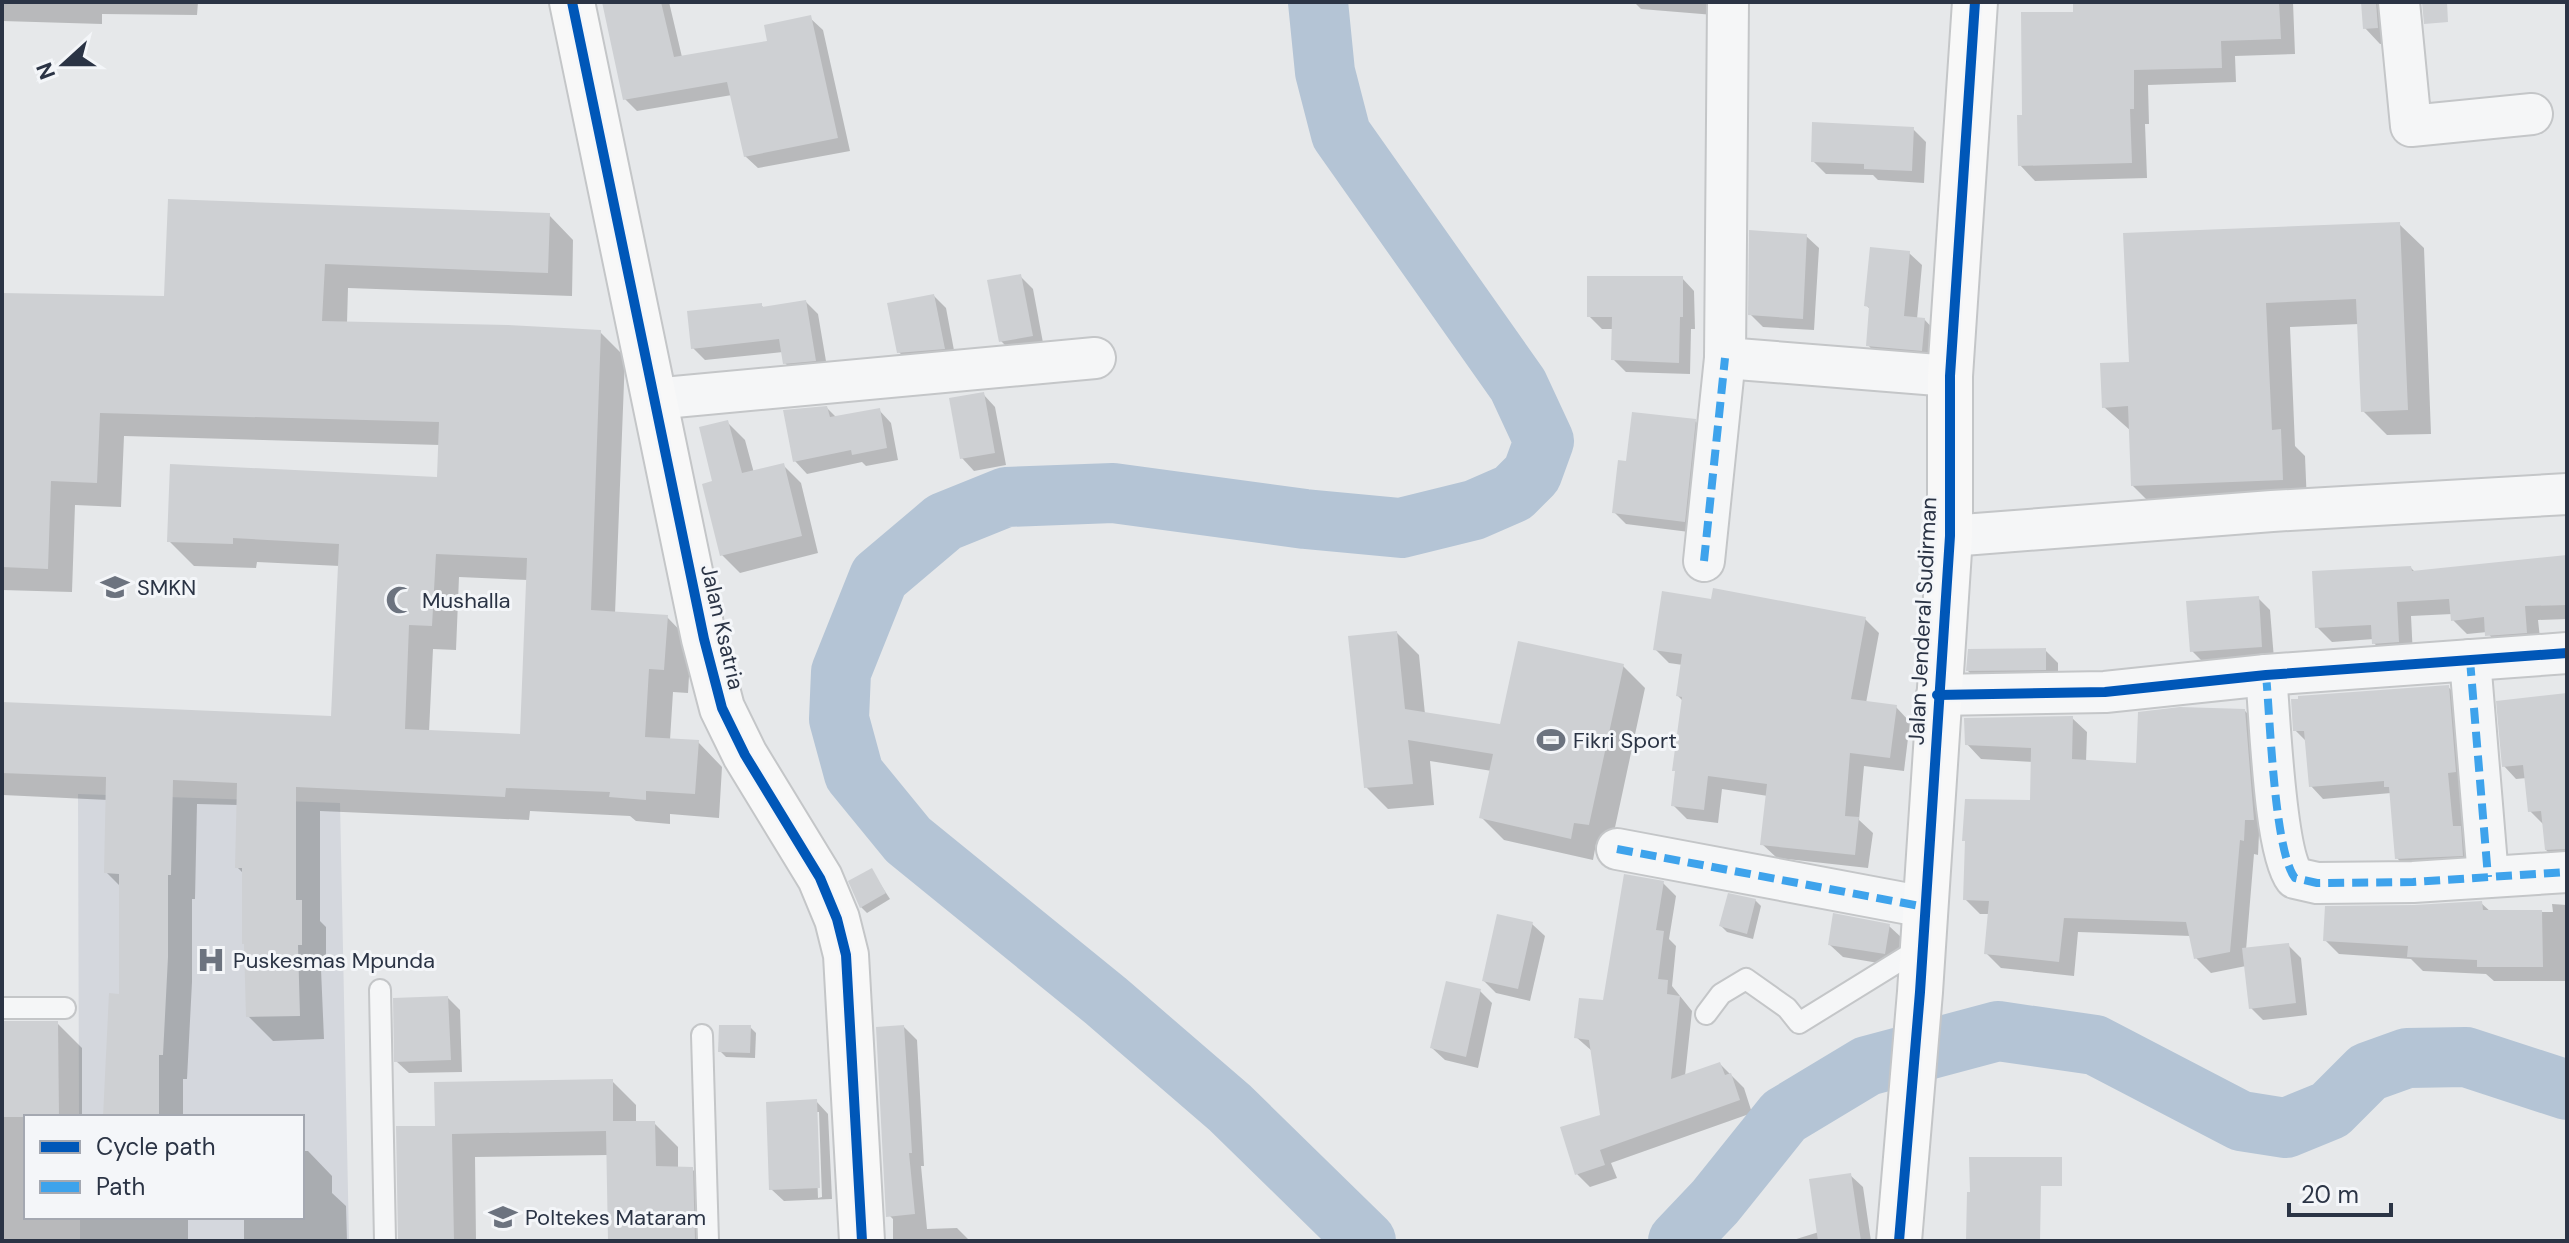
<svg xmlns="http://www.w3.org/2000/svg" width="2569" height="1243" font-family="'DM Sans',sans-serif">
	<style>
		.built { fill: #d4d7dd }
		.shadow { fill: #0003; fill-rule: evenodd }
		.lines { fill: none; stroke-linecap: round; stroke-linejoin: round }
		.river { stroke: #b4c4d5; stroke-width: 60 }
		.building { fill: #ced0d3; fill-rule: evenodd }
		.lane-casing { stroke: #c4c6c8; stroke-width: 24 }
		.street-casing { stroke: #c4c6c8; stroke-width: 44 }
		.secondary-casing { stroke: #c4c6c8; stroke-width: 48 }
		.lane { stroke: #f5f6f7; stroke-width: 20 }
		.street { stroke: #f5f6f7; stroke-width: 40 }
		.secondary { stroke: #f8f8f8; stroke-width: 44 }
		.quiet { stroke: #3ea3ec; stroke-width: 8; stroke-dasharray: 16 8; stroke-linecap: butt }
		.cycleway-casing { stroke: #f4f6f9; stroke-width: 15 }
		.cycleway { stroke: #0057b8; stroke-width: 10 }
		.labels { text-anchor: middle; stroke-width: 6; stroke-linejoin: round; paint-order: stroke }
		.poi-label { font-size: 22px; fill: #2b3445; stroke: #f4f6f9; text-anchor: start }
		.street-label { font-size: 22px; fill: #2b3445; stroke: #f4f6f9 }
	</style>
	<rect width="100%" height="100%" fill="#e6e8ea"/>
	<path class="built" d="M78 794 340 803 349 1241H80V1217H302V1117H79Z"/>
	<g class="shadow">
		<path d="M2 2H198L197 15 102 14V24L2 21Z"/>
		<path d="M604 2H669L682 57 769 42 810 18 823 30 850 151 758 168 745 156 732 95 637 111 625 99Z"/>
		<path d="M1634 2H1714V15L1641 9Z"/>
		<path d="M2075 2H2293L2295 54 2235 56 2236 82 2148 85 2149 124H2145L2147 178 2035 181 2020 165 2024 117 2075 14Z"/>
		<path d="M2363 2H2399L2393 43 2380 44 2365 28Z"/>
		<path d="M1913 129 1926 142 1924 183 1878 180 1873 175 1826 174 1813 161Z"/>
		<path d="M549 215 573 240 572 296 348 288 347 323 600 332 625 357 615 614 667 617 691 642 688 693 673 692 670 740 698 742 722 767 719 818 670 814V824L636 821 630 816 530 811 529 820 320 811V921L326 927V969H321L324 1039 273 1041 248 1016 244 874 237 867 238 805 197 804 195 899H192V982L187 1079H183V1117H105L121 996V887L106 872 108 800 3 795 2 704 333 718 340 566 257 562 256 568 194 566 169 541 438 479 440 445 124 436 121 507 75 505 72 592 2 590V295L166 298ZM459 577 528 580 522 736 429 732 433 649 456 650Z"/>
		<path d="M2399 224 2424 248 2431 434 2387 435 2363 411 2359 324 2290 327 2295 446 2305 456 2307 504 2157 510 2133 486 2131 431 2104 407 2131 363Z"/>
		<path d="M1806 236 1819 248 1814 330 1763 327 1750 314Z"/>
		<path d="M1909 253 1922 265 1917 319H1924L1936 332 1934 362 1880 358 1868 345 1871 310 1866 305Z"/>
		<path d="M1020 276 1033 289 1044 348 1013 353 1001 341Z"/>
		<path d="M1682 278 1694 291 1695 329H1691L1690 374 1626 372 1614 360V329H1602L1589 316Z"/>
		<path d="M934 296 946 308 956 361 911 365 899 352Z"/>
		<path d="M806 302 818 314 828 373 797 375 785 363 783 352 705 360 693 348 761 305 765 309Z"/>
		<path d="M983 394 995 407 1006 465 974 471 962 458Z"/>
		<path d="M827 408 837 418 879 410 891 423 898 460 866 466 862 462 807 474 795 461Z"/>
		<path d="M1695 421 1707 433 1697 533 1626 524 1614 512 1628 463Z"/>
		<path d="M727 422 745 440 754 473 783 465 801 483 818 553 740 573 722 555 715 482Z"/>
		<path d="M2567 558V619L2538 620 2541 647 2502 650 2487 632 2467 634 2453 620 2452 614 2411 616 2413 656 2388 658 2374 643V639L2332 642 2317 627 2411 568 2415 572Z"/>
		<path d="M2258 598 2270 610 2274 659 2204 663 2192 651Z"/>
		<path d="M1865 619 1879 633 1866 703 1896 707 1910 722 1904 771 1864 766 1859 820 1873 833 1868 868 1777 858 1762 844 1768 796 1722 789 1718 823 1687 819 1673 805 1677 773 1674 770 1683 701 1678 696 1683 665 1669 663 1655 649Z"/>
		<path d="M1397 633 1419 655 1425 714 1501 727 1623 666 1645 688 1611 846 1596 844 1593 860 1504 840 1482 818 1492 771 1430 761 1434 805 1388 809 1366 787Z"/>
		<path d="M2045 650 2058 663V682L1981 683 1968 671Z"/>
		<path d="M2448 687 2461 699 2468 784 2460 785 2464 832 2472 840 2475 867 2409 871 2397 858 2391 793 2323 799 2311 786 2307 742 2295 730 2300 701Z"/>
		<path d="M2567 695V862H2559L2546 850 2543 824 2530 811 2527 778 2516 779 2504 766Z"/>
		<path d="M2245 711 2260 726 2268 834H2259L2258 855 2254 854 2246 950 2288 945 2301 958 2307 1015 2263 1020 2251 1008 2246 966 2211 973 2196 958 2191 936 2078 932 2074 976 2001 968 1986 953 1990 914H1980L1965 899 1967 843 1964 840 2032 802 2033 762 1981 759 1967 744 2072 718 2087 732 2086 762 2138 765Z"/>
		<path d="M871 870 890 899 867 913 861 907Z"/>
		<path d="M1663 883 1676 896 1669 939 1676 946 1672 986 1692 1011 1685 1076 1720 1064 1744 1088 1752 1113 1611 1163 1617 1178 1590 1187 1577 1174 1602 1116 1592 1051 1576 1037 1604 1003Z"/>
		<path d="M1755 900 1761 906 1753 939 1727 932 1721 926Z"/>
		<path d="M2481 903 2491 912H2553L2552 904 2567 905V981H2494L2486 974 2423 971 2411 959 2339 954 2325 940 2415 907Z"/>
		<path d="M1532 924 1545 936 1530 1001 1496 993 1484 981Z"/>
		<path d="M1889 926 1902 938 1896 966 1843 957 1830 945Z"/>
		<path d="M1480 991 1492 1003 1478 1068 1445 1060 1432 1048Z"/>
		<path d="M448 998 460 1010 462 1072 409 1073 396 1061Z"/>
		<path d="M2 1023H57L82 1048V1117H26V1217H188V1241H2Z"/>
		<path d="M750 1027 756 1033 755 1058 726 1057 720 1051Z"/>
		<path d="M904 1027 917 1040 924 1166H921L927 1229 957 1228 970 1241H893V1219L888 1214Z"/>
		<path d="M612 1081 636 1105V1123H654L678 1147V1168L692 1169 716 1193 717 1241H610L608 1155 475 1157 476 1241H400L437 1128Z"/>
		<path d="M816 1101 828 1114 832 1199 784 1201 771 1189ZM815 1112H819L822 1197 818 1198Z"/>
		<path d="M302 1151H308L332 1176V1193L346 1206 347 1241H244V1217H302Z"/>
		<path d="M1850 1175 1863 1187 1871 1241H1790L1819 1232Z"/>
	</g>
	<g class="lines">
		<g class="river">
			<path d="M1318 2 1325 72 1341 134 1518 385 1544 441 1532 474 1513 493 1474 510 1401 528 1305 519 1113 493 1006 497 944 522 879 577 841 672 839 719 854 774 908 840 1106 1001 1230 1108 1366 1241"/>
			<path d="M1678 1241 1715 1202 1784 1116 1867 1066 1998 1031 2095 1045 2241 1121 2286 1128 2330 1110 2368 1072 2407 1058 2466 1057 2567 1090"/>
		</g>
	</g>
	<g class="building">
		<path d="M602 2H661L674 57 767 41 764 25 811 15 838 138 744 157 727 82 623 100Z"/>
		<path d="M2073 2H2279L2281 39 2221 41 2222 68 2134 70V109H2130L2132 163 2018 166 2017 115H2022L2021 12H2073Z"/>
		<path d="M2361 2H2376L2378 28 2363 29Z"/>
		<path d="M2422 2H2447L2448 22 2424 24Z"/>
		<path d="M1812 122 1914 127 1912 171 1864 169V164L1811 162Z"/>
		<path d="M168 199 550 213 548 273 325 264 322 321 508 325 601 330 591 610 668 615 664 670 649 669 645 737 699 740 695 794 646 791V800L609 797 610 792 506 788 505 797 296 787V900H302V945H298L300 1016 246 1017 244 944H242V868H235L237 783 173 780 171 875H168V957L163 1055H159V1117H103L109 993 119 994V874L104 873 106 777 2 773V702L331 716 339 544 233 538V544L167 542 170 464 437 477 439 422 100 413 97 483 51 481 48 569 2 567V293L164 296ZM436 554 527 558 520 734 405 729 409 625 432 626Z"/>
		<path d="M2400 222 2408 410 2361 412 2356 299 2266 303 2272 430 2281 429 2283 480 2131 486 2128 406 2102 408 2100 363 2129 362 2123 233Z"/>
		<path d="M1749 230 1807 234 1803 319 1748 315Z"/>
		<path d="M1870 247 1910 251 1904 316 1925 318 1922 351 1866 346 1869 307 1864 306Z"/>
		<path d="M1021 274 1033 336 999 342 987 280Z"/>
		<path d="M1587 276H1683V317H1680L1679 363 1611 360 1612 317H1587Z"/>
		<path d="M934 294 945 349 897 353 887 303Z"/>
		<path d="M806 300 816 361 783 364 779 339 691 349 687 311 762 303V307Z"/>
		<path d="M984 392 995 453 960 459 949 398Z"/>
		<path d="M827 406 830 417 880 408 887 448 852 455 851 450 793 462 783 410Z"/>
		<path d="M1632 412 1696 419 1685 522 1612 513 1618 460 1626 461Z"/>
		<path d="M728 420 742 473 784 463 802 536 720 556 702 484 712 481 699 427Z"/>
		<path d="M2567 555V605L2525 606 2527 633 2485 636 2484 617 2451 621 2449 599 2397 602 2399 642 2372 644 2371 625 2315 628 2312 571 2411 566 2412 571Z"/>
		<path d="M1713 588 1866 617 1851 699 1897 705 1890 758 1850 753 1845 816 1859 817 1855 855 1760 845 1767 784 1708 776 1704 810 1671 806 1675 771H1672L1682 697 1676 696 1682 654 1653 650 1662 591 1711 599Z"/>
		<path d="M2259 596 2262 647 2190 652 2186 601Z"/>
		<path d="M1397 631 1405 709 1500 724 1518 641 1624 664 1589 825 1574 823 1571 839 1479 818 1493 754 1408 740 1413 784 1364 788 1348 636Z"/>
		<path d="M2046 648V670L1966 671 1968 649Z"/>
		<path d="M2449 685 2456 772 2448 773 2453 826H2461L2463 856 2395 859 2389 787H2384V781L2309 787 2304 731H2293L2291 699H2298V696Z"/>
		<path d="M2567 693V849L2545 850 2541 811 2528 812 2523 765 2502 767 2496 701Z"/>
		<path d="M2180 707 2245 709 2254 820H2245L2244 841 2240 840 2230 952 2194 959 2186 922 2064 918 2059 962 1984 954 1989 901 1963 900 1965 841H1962L1965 799 2030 800 2031 748 1965 745 1964 718 2073 716 2072 759 2136 763 2138 712Z"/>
		<path d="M872 868 886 893 860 908 848 881Z"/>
		<path d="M1624 874 1664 881 1656 930 1664 931 1658 979 1668 980 1667 994 1680 996 1671 1079 1720 1062 1725 1075 1731 1073 1740 1100 1600 1150 1605 1165 1575 1175 1560 1127 1600 1115 1589 1040 1574 1038 1579 998 1603 1000Z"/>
		<path d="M1728 893 1756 899 1747 934 1719 926Z"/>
		<path d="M2482 901 2483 910H2542L2543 967H2477V960L2407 957 2408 946 2323 941 2325 906 2414 905Z"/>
		<path d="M1833 913 1890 924 1885 954 1828 945Z"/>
		<path d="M1497 914 1533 922 1518 989 1482 981Z"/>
		<path d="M2289 943 2296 1003 2249 1009 2242 948Z"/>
		<path d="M1446 981 1481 989 1466 1057 1430 1048Z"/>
		<path d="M448 996 451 1060 394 1062 393 998Z"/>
		<path d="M2 1021H58L59 1117H2Z"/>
		<path d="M719 1025H751L750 1053 718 1052Z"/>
		<path d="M904 1025 912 1153H909L915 1214 886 1217 876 1027Z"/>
		<path d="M613 1079V1121H655L656 1166 693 1167 695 1240 608 1241 606 1131 452 1134 454 1241H398L396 1126H435L434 1082Z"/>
		<path d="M817 1099 820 1188 769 1190 766 1102Z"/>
		<path d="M1969 1157H2062V1186H2041L2040 1241H1966L1967 1192H1970Z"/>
		<path d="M1851 1173 1861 1241H1818L1809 1179Z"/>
	</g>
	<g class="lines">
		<defs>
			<g id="lane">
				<path d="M380 990 385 1241"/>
				<path d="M2 1008H65"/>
				<path d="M1706 1014 1721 994 1746 979 1787 1008 1799 1023 1922 947"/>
				<path d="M702 1035 708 1241"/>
			</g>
			<g id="street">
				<path d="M1728 2 1725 358 1950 376"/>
				<path d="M2399 2 2411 126 2532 114"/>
				<path d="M653 399 1095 358"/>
				<path d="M1950 536 2272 511 2567 494"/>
				<path d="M1704 561 1725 358"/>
				<path d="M2470 660 2488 877"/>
				<path d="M2266 675C2270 715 2274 851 2295 878L2317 883 2413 882 2567 872"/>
				<path d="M1937 695 2105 692 2266 675 2567 653"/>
				<path d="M1617 849 1925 907"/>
			</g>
			<g id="secondary">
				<path d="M572 2 704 639 722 708 745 755 820 878 837 919 846 955 862 1241"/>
				<path d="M1899 1241 1920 992 1950 536V376L1975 2"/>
			</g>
		</defs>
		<use href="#lane" class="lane-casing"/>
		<use href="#street" class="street-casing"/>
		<use href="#secondary" class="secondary-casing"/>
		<use href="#lane" class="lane"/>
		<use href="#street" class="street"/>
		<use href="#secondary" class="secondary"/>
		<g class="quiet">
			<path d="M1704 561 1725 358"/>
			<path d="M2470 660 2488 877"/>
			<path d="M2266 675C2270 715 2274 851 2295 878L2317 883 2413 882 2567 872"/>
			<path d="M1617 849 1925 907"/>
		</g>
		<defs>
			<g id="cycleway">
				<path d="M572 2 704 639 722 708 745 755 820 878 837 919 846 955 862 1241"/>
				<path d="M1937 695 2105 692 2266 675 2567 653"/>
				<path d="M1899 1241 1920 992 1950 536V376L1975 2"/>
			</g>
		</defs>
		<use href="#cycleway" class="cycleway-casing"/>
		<use href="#cycleway" class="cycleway"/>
	</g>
	<defs>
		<symbol id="school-bare" viewBox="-9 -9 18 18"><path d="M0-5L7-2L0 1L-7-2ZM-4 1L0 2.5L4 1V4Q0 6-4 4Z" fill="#6c737f" stroke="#f4f6f9" stroke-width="2.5" paint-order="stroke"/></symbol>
		<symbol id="mosque-bare" viewBox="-9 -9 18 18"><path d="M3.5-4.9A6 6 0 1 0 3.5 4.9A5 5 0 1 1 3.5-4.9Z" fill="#6c737f" stroke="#f4f6f9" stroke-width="2.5" paint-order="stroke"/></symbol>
		<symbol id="stadium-bare" viewBox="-9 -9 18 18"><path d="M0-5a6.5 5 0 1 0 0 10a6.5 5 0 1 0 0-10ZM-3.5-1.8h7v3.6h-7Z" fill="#6c737f" stroke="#f4f6f9" stroke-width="2.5" paint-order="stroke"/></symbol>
		<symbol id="hospital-bare" viewBox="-9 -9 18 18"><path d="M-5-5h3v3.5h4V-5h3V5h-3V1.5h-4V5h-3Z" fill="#6c737f" stroke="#f4f6f9" stroke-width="2.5" paint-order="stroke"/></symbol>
		<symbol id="university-bare" viewBox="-9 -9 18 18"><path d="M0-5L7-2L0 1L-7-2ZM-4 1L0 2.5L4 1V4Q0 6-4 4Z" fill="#6c737f" stroke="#f4f6f9" stroke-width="2.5" paint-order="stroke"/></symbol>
	</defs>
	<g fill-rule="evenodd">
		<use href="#school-bare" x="95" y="567" width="40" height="40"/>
		<use href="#mosque-bare" x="380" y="580" width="40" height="40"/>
		<use href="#stadium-bare" x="1531" y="720" width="40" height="40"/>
		<use href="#hospital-bare" x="191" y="940" width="40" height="40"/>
		<use href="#university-bare" x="483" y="1197" width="40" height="40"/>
	</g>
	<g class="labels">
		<g class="poi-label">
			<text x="137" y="595">SMKN</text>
			<text x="422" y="608">Mushalla</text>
			<text x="1573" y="748">Fikri Sport</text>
			<text x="233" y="968">Puskesmas Mpunda</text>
			<text x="525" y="1225">Poltekes Mataram</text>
		</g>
		<g class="street-label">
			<text transform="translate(1922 621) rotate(-87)" y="8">Jalan Jenderal Sudirman</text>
			<text transform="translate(723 627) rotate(77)" y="8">Jalan Ksatria</text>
		</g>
	</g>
	<rect width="2569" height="1243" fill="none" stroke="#2b3445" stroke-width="8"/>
	<rect x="24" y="1115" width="280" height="104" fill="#f4f6f9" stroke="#a4a8b1" stroke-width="2"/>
	<rect x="40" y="1141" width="40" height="12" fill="#0057b8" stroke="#a4a8b1" stroke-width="2"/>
	<text x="96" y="1155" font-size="24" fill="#2b3445">Cycle path</text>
	<rect x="40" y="1181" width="40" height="12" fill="#3ea3ec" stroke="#a4a8b1" stroke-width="2"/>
	<text x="96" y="1195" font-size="24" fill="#2b3445">Path</text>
	<g transform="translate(64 64) rotate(249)" stroke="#f4f6f9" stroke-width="6" paint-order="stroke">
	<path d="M0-6L14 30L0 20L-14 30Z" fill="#2b3445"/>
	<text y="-12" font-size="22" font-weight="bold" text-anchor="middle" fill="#2b3445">N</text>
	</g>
	<path d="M2289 1203v12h102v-12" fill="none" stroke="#2b3445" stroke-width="4"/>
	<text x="2301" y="1203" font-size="24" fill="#2b3445" stroke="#f4f6f9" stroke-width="6" paint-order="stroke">20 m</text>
</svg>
